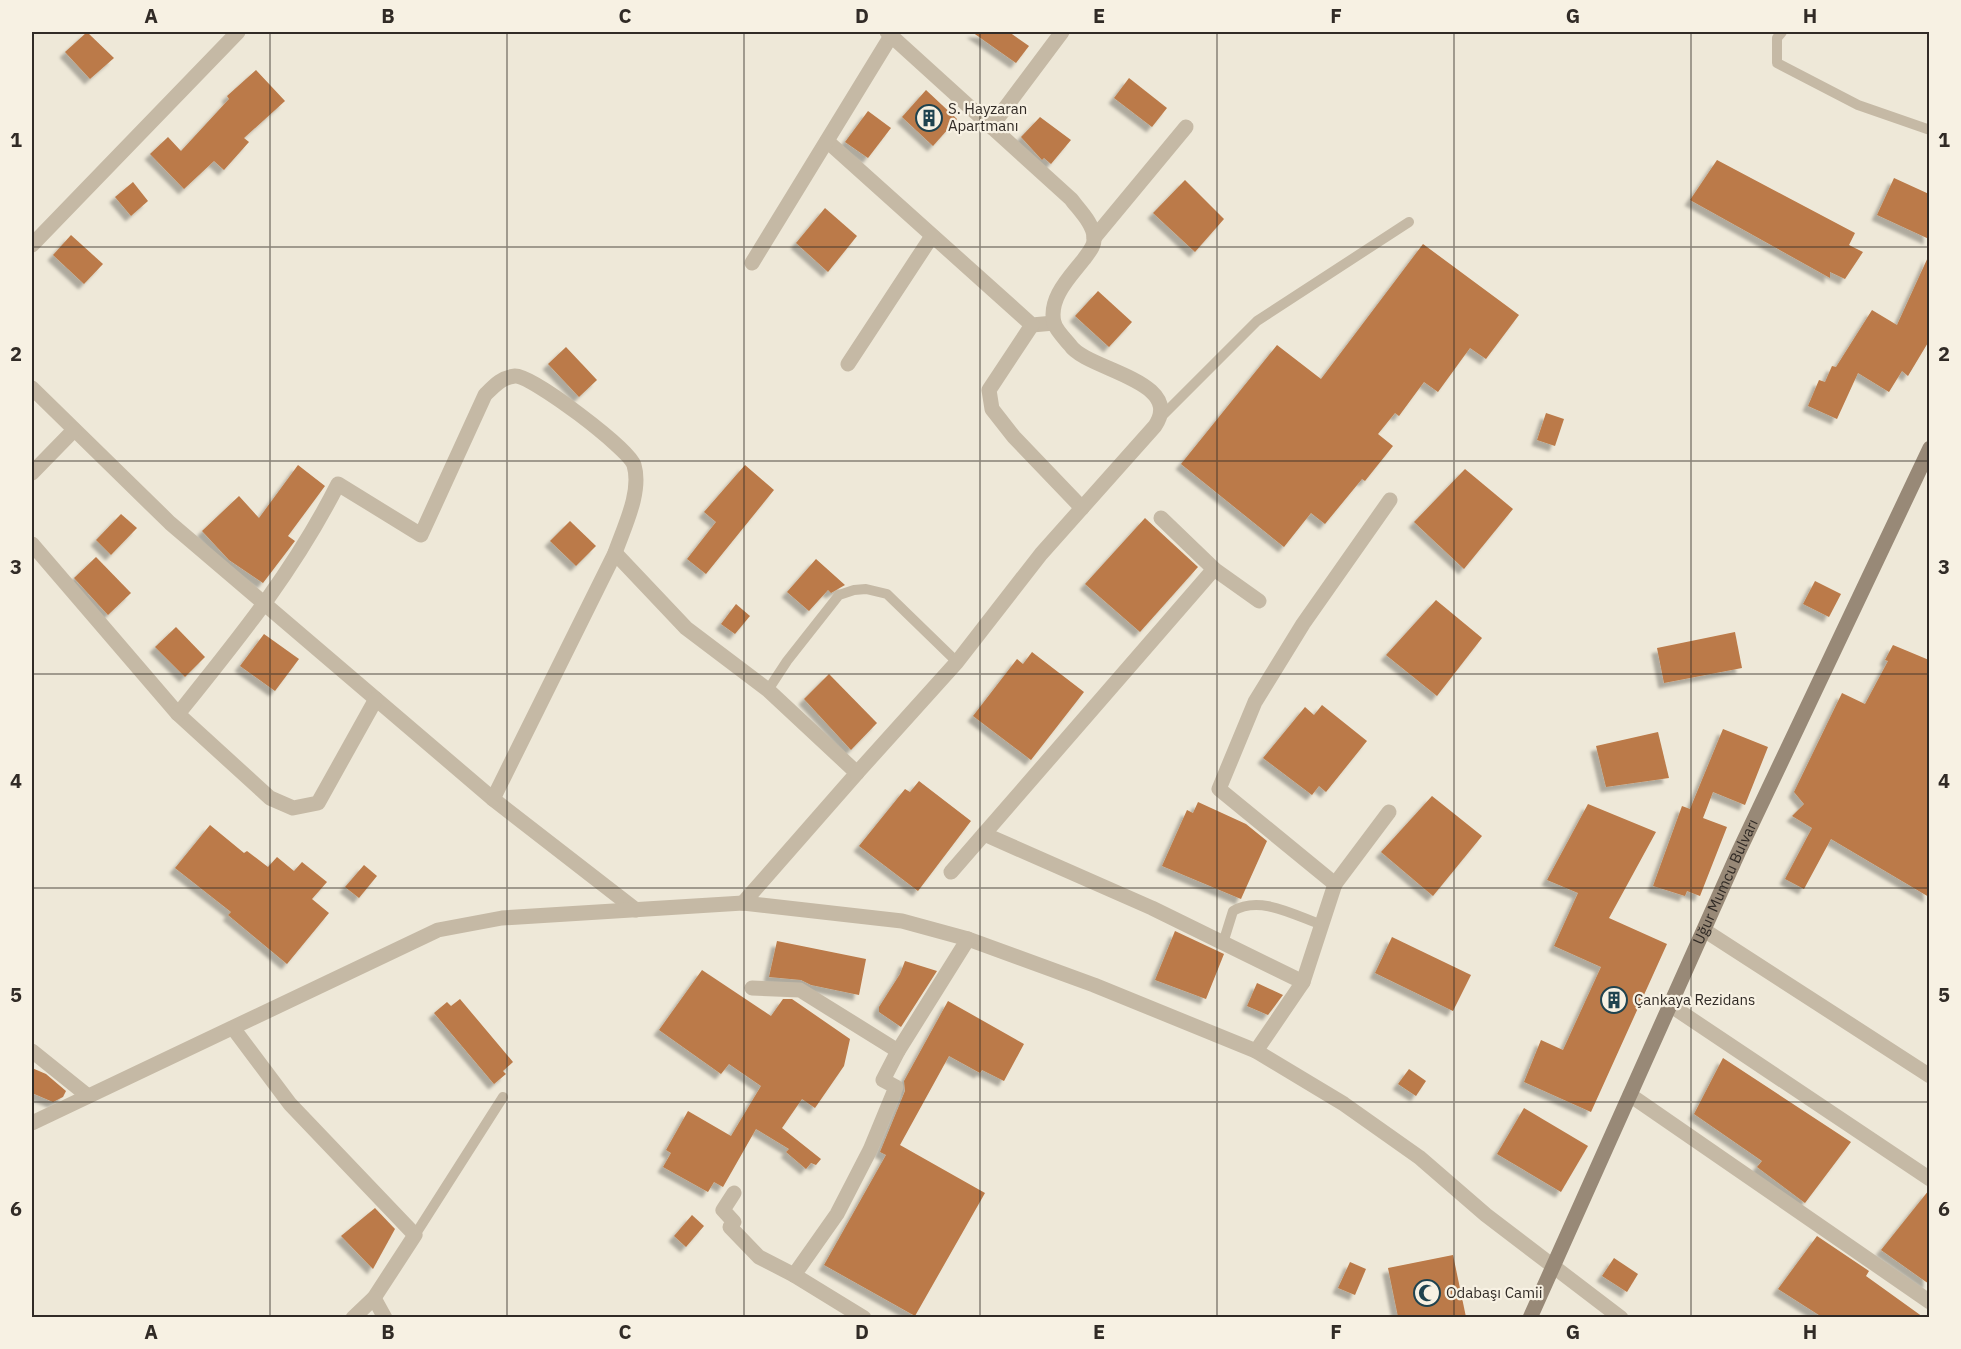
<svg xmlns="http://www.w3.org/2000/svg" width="1961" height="1349" font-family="'IBM Plex Sans',sans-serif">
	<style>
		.building { fill: #bb7a48; filter: url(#shadow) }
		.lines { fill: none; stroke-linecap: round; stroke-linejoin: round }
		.lane { stroke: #c5b9a5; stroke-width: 10 }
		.street { stroke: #c5b9a5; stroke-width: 15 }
		.secondary { stroke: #988977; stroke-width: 15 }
		.grid { fill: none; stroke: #312b26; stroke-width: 1.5; stroke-opacity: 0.55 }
		.labels { text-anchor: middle; stroke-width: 4.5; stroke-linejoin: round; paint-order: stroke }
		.poi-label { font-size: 15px; fill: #312b26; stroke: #f7f1e3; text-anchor: start }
		.street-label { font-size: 15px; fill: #312b26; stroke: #f7f1e3 }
		.neatline { fill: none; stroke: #312b26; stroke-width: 2 }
		.grid-label { font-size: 20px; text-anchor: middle; font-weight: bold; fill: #312b26 }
	</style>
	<defs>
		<filter id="shadow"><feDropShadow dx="-5.5" dy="5.5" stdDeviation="1.5" flood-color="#0004"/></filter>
	</defs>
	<rect width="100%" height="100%" fill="#eee8d8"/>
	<g class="building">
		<path d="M87 32 114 58 90 79 65 52Z"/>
		<path d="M972 32H1009L1029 46 1016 63Z"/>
		<path d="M256 70 285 101 244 138 249 142 224 170 214 161 184 189 150 154 168 137 181 151 229 99 227 96Z"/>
		<path d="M1129 78 1167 108 1152 127 1114 98Z"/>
		<path d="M926 90 957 119 933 146 902 117Z"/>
		<path d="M868 111 891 128 868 158 845 142Z"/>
		<path d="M1040 117 1071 140 1051 164 1044 158 1042 160 1021 137Z"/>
		<path d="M1717 160 1855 233 1849 245 1863 252 1845 279 1830 272V278L1690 200Z"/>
		<path d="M1894 178 1929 194V239L1877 215Z"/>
		<path d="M1185 180 1224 219 1195 252 1153 213Z"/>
		<path d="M133 182 148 201 131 216 115 197Z"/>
		<path d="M825 208 857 236 828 272 796 243Z"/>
		<path d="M71 235 103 264 84 284 53 255Z"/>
		<path d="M1423 244 1519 315 1486 359 1470 348 1438 392 1424 382 1399 416 1395 413 1378 434 1393 446 1365 481 1362 479 1325 524 1311 513 1284 547 1181 464 1277 345 1321 379Z"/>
		<path d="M1929 255V341L1908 376 1902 371 1889 392 1858 373 1837 419 1808 406 1819 380 1825 382 1832 366 1836 367 1872 310 1897 325Z"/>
		<path d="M1098 291 1132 322 1109 347 1075 316Z"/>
		<path d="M566 347 597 380 579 397 548 364Z"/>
		<path d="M1546 413 1564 419 1555 446 1537 440Z"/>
		<path d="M298 465 325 486 288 536 295 541 263 583 229 560 202 531 239 496 259 518Z"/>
		<path d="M745 465 774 490 706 574 687 559 716 522 704 512Z"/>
		<path d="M1465 469 1513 509 1464 569 1414 522Z"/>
		<path d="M121 514 137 528 111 555 96 540Z"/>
		<path d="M1145 518 1198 567 1140 632 1085 584Z"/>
		<path d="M570 521 596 546 576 566 550 541Z"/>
		<path d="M96 557 131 593 108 615 74 578Z"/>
		<path d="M816 559 845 585 831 593 828 590 809 611 787 592Z"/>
		<path d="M1815 581 1841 594 1829 617 1803 604Z"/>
		<path d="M1436 600 1482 638 1437 696 1386 655Z"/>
		<path d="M736 604 750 616 735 634 721 624Z"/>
		<path d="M176 627 205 657 185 677 155 647Z"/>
		<path d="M1735 632 1742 668 1664 683 1657 648Z"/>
		<path d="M264 634 299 659 275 691 240 666Z"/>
		<path d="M1893 645 1929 660V897L1831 839 1804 889 1785 879 1812 828 1792 816 1804 804 1794 792 1842 693 1865 704 1888 661 1885 660Z"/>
		<path d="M1032 652 1084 692 1031 760 973 716 1017 659 1023 664Z"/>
		<path d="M829 674 877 723 851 750 804 699Z"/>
		<path d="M1322 705 1367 741 1326 792 1319 786 1312 795 1263 758 1305 707 1314 715Z"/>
		<path d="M1723 729 1768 747 1745 805 1713 792 1703 818 1727 827 1700 896 1687 891 1685 896 1653 886 1682 806 1690 809Z"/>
		<path d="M1658 732 1669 778 1606 787 1596 746Z"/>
		<path d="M919 781 971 821 918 891 859 846 905 789 910 792Z"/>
		<path d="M1432 796 1482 836 1433 896 1381 852Z"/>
		<path d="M1198 802 1246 824 1267 841 1241 899 1162 866 1187 810 1193 813Z"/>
		<path d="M1588 804 1656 832 1609 918 1667 944 1591 1112 1524 1082 1541 1040 1563 1050 1601 967 1554 946 1578 893 1547 880Z"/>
		<path d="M210 825 244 853 247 851 268 867 277 857 294 871 302 862 327 882 312 899 329 913 287 964 228 915 231 912 175 868Z"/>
		<path d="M364 865 377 876 359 898 345 887Z"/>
		<path d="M1175 931 1224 954 1206 999 1155 980Z"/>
		<path d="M1392 937 1471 975 1453 1011 1375 973Z"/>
		<path d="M777 941 866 959 859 995 811 985 801 980 769 977Z"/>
		<path d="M905 961 937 971 901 1027 879 1012V1007L900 974Z"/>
		<path d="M702 970 771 1016 783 999H792L850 1039 844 1066 815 1108 802 1099 782 1128 821 1159 816 1165 811 1163 806 1169 786 1152 789 1149 756 1129 723 1187 714 1182 708 1192 663 1167 671 1153 666 1150 688 1111 731 1136 761 1086 729 1064 721 1074 659 1030Z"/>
		<path d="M1257 983 1283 995 1268 1015 1247 1006Z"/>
		<path d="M460 999 513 1062 503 1071 506 1074 494 1084 434 1013 447 1002 451 1006Z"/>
		<path d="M948 1001 1024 1044 1004 1081 982 1070 980 1073 949 1056 900 1145 985 1193 915 1316 824 1265 886 1155 880 1152 905 1091 904 1081Z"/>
		<path d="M1723 1058 1851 1142 1805 1203 1757 1167 1762 1161 1694 1114Z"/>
		<path d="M32 1068 46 1074 66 1091 63 1097 53 1102 32 1093Z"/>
		<path d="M1409 1069 1426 1081 1416 1096 1398 1084Z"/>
		<path d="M1524 1108 1588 1146 1561 1192 1497 1154Z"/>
		<path d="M1929 1190V1284L1881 1250Z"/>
		<path d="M375 1208 395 1229 373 1269 341 1236Z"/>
		<path d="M692 1215 704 1226 686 1247 674 1236Z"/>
		<path d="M1817 1236 1869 1271 1866 1276 1923 1317H1822L1778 1289Z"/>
		<path d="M1453 1255 1466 1317H1398L1388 1268Z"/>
		<path d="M1614 1258 1638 1274 1627 1292 1602 1276Z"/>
		<path d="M1350 1262 1366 1269 1355 1295 1338 1288Z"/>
	</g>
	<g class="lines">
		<g class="lane">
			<path d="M1782 32 1777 38V63L1858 105 1930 130"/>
			<path d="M1160 418 1257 321 1409 222"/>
			<path d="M768 690 787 661 839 595 854 590 866 589 887 594 957 662"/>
			<path d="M1223 943 1233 911C1260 895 1294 915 1322 925"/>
			<path d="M415 1235 503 1097"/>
		</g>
		<g class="street">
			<path d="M991 127 1062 32"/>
			<path d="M827 141 1032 325 1054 323"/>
			<path d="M1094 238 1186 127"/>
			<path d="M32 245 238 32"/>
			<path d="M752 263 891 36"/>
			<path d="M1032 325 989 390 992 409 1014 437 1082 508"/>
			<path d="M848 364 932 236"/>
			<path d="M32 388 170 523 493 799 636 910"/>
			<path d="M32 473 74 430"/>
			<path d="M1161 518 1214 569 1259 601"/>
			<path d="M32 544 178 714 270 798 293 808 318 803 376 699"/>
			<path d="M615 553 686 628 768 690 857 773 743 903"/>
			<path d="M1214 569 984 834 1152 908 1303 982"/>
			<path d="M178 714C239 638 294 571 338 484L421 535 485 395C494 386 502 377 515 376 532 375 629 449 634 465 642 492 624 527 615 553L493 799"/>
			<path d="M857 773 957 662 1041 554 1155 426C1185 380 1086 370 1070 345 1065 339 1056 330 1054 323 1048 298 1070 277 1084 259 1088 253 1095 246 1094 238 1094 224 1079 210 1071 199L887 32"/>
			<path d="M951 872 984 834"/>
			<path d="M1335 884 1389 812"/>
			<path d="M1704 930 1930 1076"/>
			<path d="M752 988 800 990 898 1051"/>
			<path d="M1670 1005 1930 1179"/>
			<path d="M233 1028 290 1104 415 1235 374 1298 353 1318"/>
			<path d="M32 1051 88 1096"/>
			<path d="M1256 1051 1303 982 1335 884 1219 789 1255 702 1303 624 1390 500"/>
			<path d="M1630 1095 1930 1302"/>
			<path d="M32 1123 438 930 502 918 743 903 902 921 968 939 1094 985 1256 1051 1344 1104 1419 1157 1486 1215 1621 1318"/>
			<path d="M734 1193 723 1210 734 1222 730 1227 759 1257 794 1275"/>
			<path d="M374 1298 385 1318"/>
			<path d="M864 1318 794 1275 837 1214 870 1150 896 1087 883 1080 898 1051 968 939"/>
		</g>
		<path class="secondary" id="s1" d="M1530 1318 1739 851 1930 448"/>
	</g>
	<path class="grid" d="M270 32V1318M507 32V1318M744 32V1318M980 32V1318M1217 32V1318M1454 32V1318M1691 32V1318M32 247H1930M32 461H1930M32 674H1930M32 888H1930M32 1102H1930"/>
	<defs>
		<symbol id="building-ring" viewBox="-11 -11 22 22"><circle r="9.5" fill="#f7f1e3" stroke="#1f434f" stroke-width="1.5"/><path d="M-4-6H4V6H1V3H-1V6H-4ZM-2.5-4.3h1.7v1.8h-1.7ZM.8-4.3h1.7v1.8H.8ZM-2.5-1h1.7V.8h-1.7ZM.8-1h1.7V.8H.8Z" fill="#1f434f"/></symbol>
		<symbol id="mosque-ring" viewBox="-11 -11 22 22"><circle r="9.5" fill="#f7f1e3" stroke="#1f434f" stroke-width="1.5"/><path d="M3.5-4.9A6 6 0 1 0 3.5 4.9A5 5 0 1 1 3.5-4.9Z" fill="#1f434f"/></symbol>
	</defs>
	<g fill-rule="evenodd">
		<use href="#building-ring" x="914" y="103" width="30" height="30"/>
		<use href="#building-ring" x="1599" y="985" width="30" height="30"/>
		<use href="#mosque-ring" x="1412" y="1278" width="30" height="30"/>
	</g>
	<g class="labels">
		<g class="poi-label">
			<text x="948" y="114">S. Hayzaran<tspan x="948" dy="17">Apartmanı</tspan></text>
			<text x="1634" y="1005">Çankaya Rezidans</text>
			<text x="1446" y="1298">Odabaşı Camii</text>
		</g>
		<g class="street-label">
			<text dy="5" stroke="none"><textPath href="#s1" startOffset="478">Uğur Mumcu Bulvarı</textPath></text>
		</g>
	</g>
	<rect width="1961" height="1349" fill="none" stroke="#f7f1e3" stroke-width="66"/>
	<rect x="33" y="33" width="1895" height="1283" class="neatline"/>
	<g class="grid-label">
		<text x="151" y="23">A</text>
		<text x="388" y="23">B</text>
		<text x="625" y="23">C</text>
		<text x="862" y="23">D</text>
		<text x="1099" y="23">E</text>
		<text x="1336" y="23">F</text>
		<text x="1573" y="23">G</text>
		<text x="1810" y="23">H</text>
		<text x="16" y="147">1</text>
		<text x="1944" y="147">1</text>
		<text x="16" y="361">2</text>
		<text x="1944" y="361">2</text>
		<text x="16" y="574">3</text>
		<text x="1944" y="574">3</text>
		<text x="16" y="788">4</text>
		<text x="1944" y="788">4</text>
		<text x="16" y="1002">5</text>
		<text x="1944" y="1002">5</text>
		<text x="16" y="1216">6</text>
		<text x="1944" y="1216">6</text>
		<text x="151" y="1339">A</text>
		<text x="388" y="1339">B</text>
		<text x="625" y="1339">C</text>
		<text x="862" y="1339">D</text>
		<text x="1099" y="1339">E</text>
		<text x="1336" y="1339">F</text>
		<text x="1573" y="1339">G</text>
		<text x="1810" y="1339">H</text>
	</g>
</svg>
